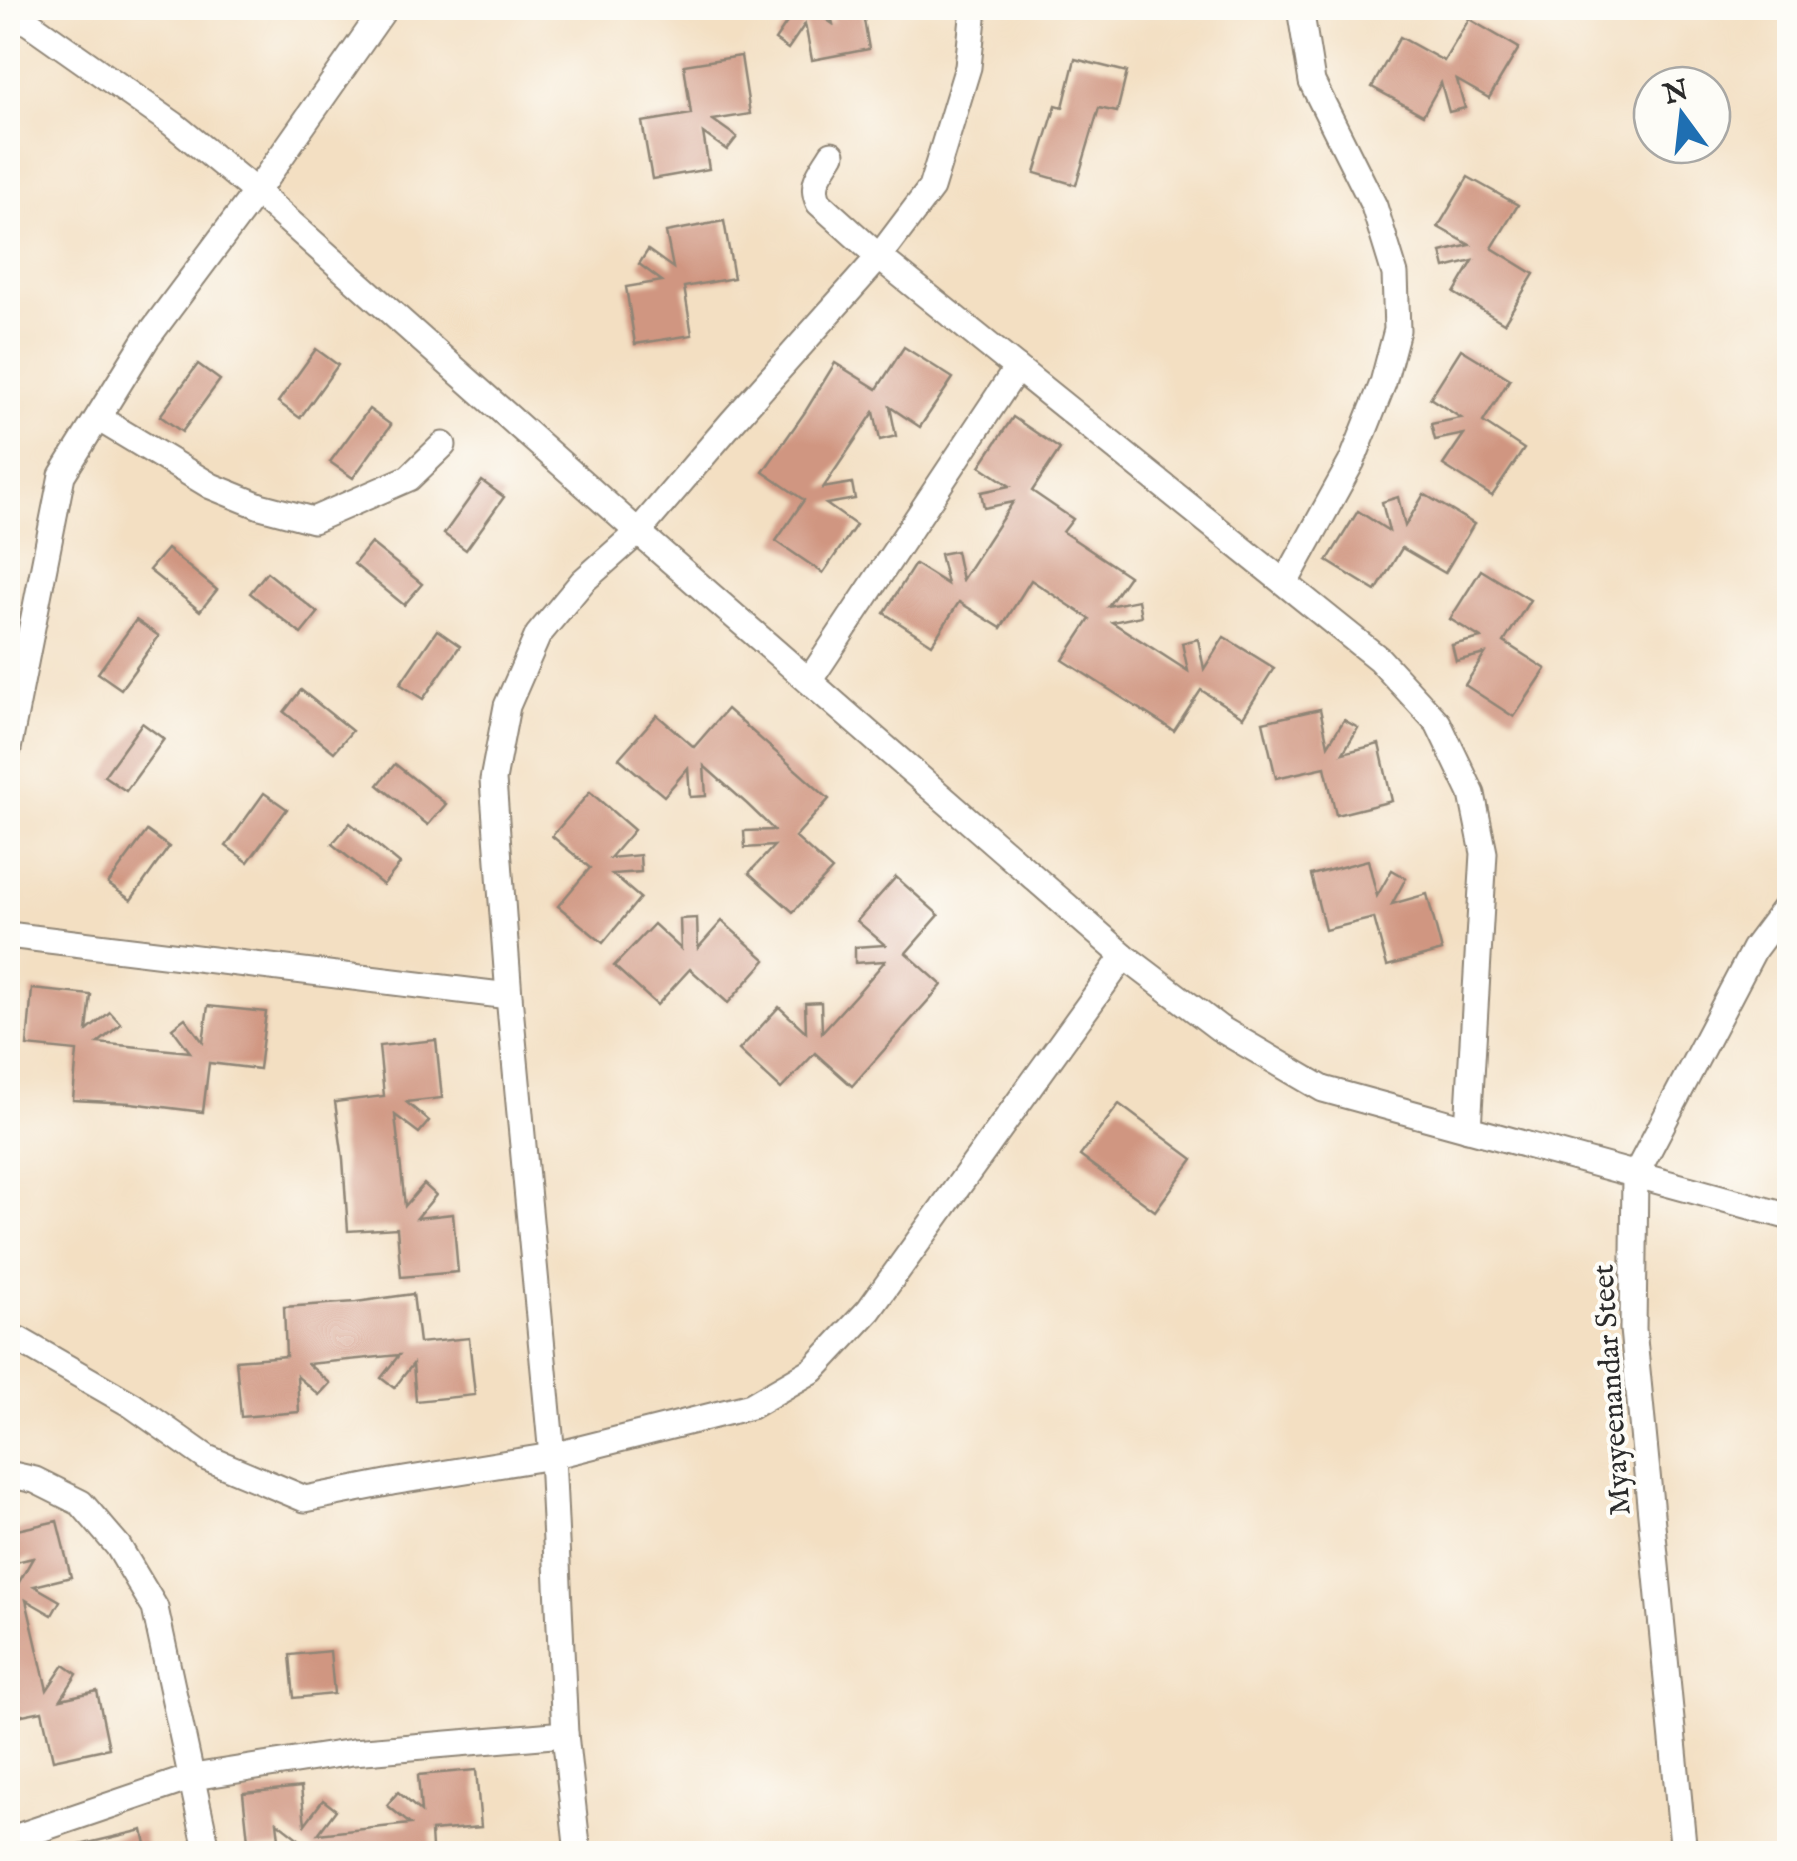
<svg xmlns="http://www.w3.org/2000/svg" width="1797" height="1861" font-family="'IM FELL English',serif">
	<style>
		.building { fill: #d09681 }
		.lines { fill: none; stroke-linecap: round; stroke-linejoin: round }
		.minor-casing { stroke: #8f8576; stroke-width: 29 }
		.minor { stroke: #fff; stroke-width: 25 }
		.labels { text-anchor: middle; stroke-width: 8; stroke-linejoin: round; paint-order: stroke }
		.street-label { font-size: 30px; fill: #2b2b2b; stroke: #fdfcf7 }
	</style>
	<rect width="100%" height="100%" fill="#fdfcf7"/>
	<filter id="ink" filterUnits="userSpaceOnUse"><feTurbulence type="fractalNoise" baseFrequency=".01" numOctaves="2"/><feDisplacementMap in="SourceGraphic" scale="20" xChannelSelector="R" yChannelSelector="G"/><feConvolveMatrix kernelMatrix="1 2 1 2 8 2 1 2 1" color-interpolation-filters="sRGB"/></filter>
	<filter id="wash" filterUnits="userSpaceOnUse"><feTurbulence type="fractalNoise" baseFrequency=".0048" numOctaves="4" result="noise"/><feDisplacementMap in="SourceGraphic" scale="40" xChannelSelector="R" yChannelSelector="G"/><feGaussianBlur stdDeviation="2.25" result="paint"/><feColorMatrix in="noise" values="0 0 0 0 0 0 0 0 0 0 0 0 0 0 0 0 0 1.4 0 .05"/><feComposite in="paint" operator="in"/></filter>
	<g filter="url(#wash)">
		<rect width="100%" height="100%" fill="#f3dfc2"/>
		<g id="blocks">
			<g class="building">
				<path d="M752 8H816L814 11 833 24 829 8H862L869 49 812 60 805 24 788 49 775 40 792 15 755 23Z"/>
				<path d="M1469 19 1519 48 1489 98 1457 80 1465 108 1449 112 1441 83 1423 115 1372 87 1400 37 1444 61Z"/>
				<path d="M741 56 750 114 713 120 737 137 727 150 703 133 709 169 652 179 642 122 691 114 684 65Z"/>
				<path d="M1075 59 1127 72 1117 112 1099 108 1076 185 1035 173 1056 105 1063 107Z"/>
				<path d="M1468 177 1518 205 1492 248 1534 274 1504 323 1454 293 1473 261 1445 268 1441 252 1470 245 1438 227Z"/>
				<path d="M724 221 734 278 684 287 692 335 635 344 626 287 662 281 639 264 648 250 673 268 666 232Z"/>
				<path d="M904 347 953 378 920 427 890 407 896 436 880 440 874 412 823 488 852 483 855 499 826 504 856 525 823 573 776 541 804 500 763 472 805 412 835 363 877 389Z"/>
				<path d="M316 349 338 365 300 418 278 402Z"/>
				<path d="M1461 349 1510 379 1483 422 1524 449 1492 496 1443 465 1464 434 1435 440 1431 424 1461 418 1430 398Z"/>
				<path d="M198 364 220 380 182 432 160 416Z"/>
				<path d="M369 409 391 425 353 478 330 462Z"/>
				<path d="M1013 417 1060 449 1032 491 1073 519 1063 532 1129 576 1108 606 1138 600 1141 616 1112 622 1188 671 1182 643 1198 639 1204 669 1224 637 1274 668 1243 717 1201 690 1174 731 1063 660 1090 619 1031 580 1001 628 959 602 932 644 884 613 915 564 947 584 940 554 956 551 962 580 1013 502 984 508 981 492 1010 486 980 466Z"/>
				<path d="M482 481 504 497 466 550 444 534Z"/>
				<path d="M1424 494 1474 524 1445 573 1402 548 1376 591 1327 561 1358 511 1389 531 1382 502 1398 497 1405 526Z"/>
				<path d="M371 543 422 584 404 605 354 564Z"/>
				<path d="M167 549 217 590 200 611 149 570Z"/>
				<path d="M1481 570 1530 600 1504 642 1546 669 1514 717 1465 685 1485 654 1456 661 1452 645 1481 638 1450 619Z"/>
				<path d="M267 572 318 613 301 634 250 593Z"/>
				<path d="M136 620 159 636 121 689 98 673Z"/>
				<path d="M437 630 460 646 423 699 400 684Z"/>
				<path d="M301 690 352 731 334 752 284 712Z"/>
				<path d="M727 709 829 799 795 837 832 870 793 912 749 873 774 846 745 848 744 831 774 830 747 804 704 766 706 796 690 797 688 768 664 796 619 758 657 715 694 747Z"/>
				<path d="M1320 709 1328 745 1344 720 1358 728 1343 753 1379 744 1392 801 1336 815 1325 767 1276 778 1263 722Z"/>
				<path d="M142 723 164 739 126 791 104 776Z"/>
				<path d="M395 764 446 804 428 825 378 785Z"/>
				<path d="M590 792 634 830 610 858 640 855 641 872 612 874 640 898 603 943 558 906 590 868 552 836Z"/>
				<path d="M264 793 287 809 248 862 226 846Z"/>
				<path d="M350 823 400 864 383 885 332 844Z"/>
				<path d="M147 831 169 847 131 900 108 884Z"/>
				<path d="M1368 860 1377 896 1392 870 1406 878 1392 904 1427 894 1442 951 1387 966 1374 918 1325 930 1311 875Z"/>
				<path d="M896 877 939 915 906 953 942 985 852 1086 815 1053 781 1089 739 1050 779 1007 806 1032 805 1003 821 1002 822 1032 861 989 885 961 855 963V947L885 945 857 921Z"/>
				<path d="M697 918 698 948 722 921 766 960 728 1003 690 969 657 1005 614 966 654 924 681 949 680 919Z"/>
				<path d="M32 989 91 995 87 1031 110 1012 121 1024 98 1043 190 1052 172 1028 185 1018 203 1042 208 1006 266 1012 259 1069 209 1063 203 1112 131 1103 73 1100 77 1051 27 1046Z"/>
				<path d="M436 1040 442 1098 406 1102 429 1121 419 1133 395 1115 405 1206 424 1184 436 1195 417 1218 453 1214 458 1272 401 1277 397 1228 348 1231 343 1159 335 1102 384 1096 379 1046Z"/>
				<path d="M1119 1104 1193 1159 1155 1211 1080 1156Z"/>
				<path d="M413 1294 419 1343 469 1338 475 1395 416 1401 413 1364 394 1388 381 1378 399 1355 308 1364 330 1383 319 1395 297 1376 299 1412 241 1417 236 1360 286 1356 284 1307 356 1302Z"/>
				<path d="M57 1521 71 1577 34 1586 60 1601 52 1615 26 1600 47 1690 64 1665 77 1674 61 1699 97 1691 109 1748 53 1760 42 1711 8 1718V1601L33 1558 8 1564V1532Z"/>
				<path d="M330 1651 334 1694 294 1698 290 1655Z"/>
				<path d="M476 1770 481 1827 431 1831 432 1848 390 1851V1854H318L277 1822 280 1847 249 1850 243 1793 301 1787 305 1824 323 1800 336 1810 318 1834 410 1824 387 1805 398 1792 421 1812 418 1775Z"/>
				<path d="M143 1830 148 1854H67V1848Z"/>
			</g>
		</g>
	</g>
	<g filter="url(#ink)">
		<use href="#blocks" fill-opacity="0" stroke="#8f8576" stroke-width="2.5"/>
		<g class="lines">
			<defs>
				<g id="minor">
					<path d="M8 8 173 124 256 192 638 532 1124 956 1219 1028 1323 1089 1790 1217"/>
					<path d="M832 154C822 171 809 183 819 203L879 257 1379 659 1438 723 1472 794 1484 853 1468 1129"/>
					<path d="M98 418 211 486 260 506 313 520 409 478 443 445"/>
					<path d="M1285 583 1352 461 1383 383 1397 330 1395 274 1374 206 1312 82 1300 8"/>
					<path d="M809 681 1017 368"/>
					<path d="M8 749 62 475 147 338 256 192 385 8"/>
					<path d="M8 935 509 996"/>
					<path d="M8 1338 19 1340 132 1405 207 1458 305 1499 392 1482 552 1456 751 1406 813 1370 869 1310 1124 956"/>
					<path d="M8 1474 35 1480 81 1503 118 1546 155 1608 208 1854"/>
					<path d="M8 1840 193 1777 353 1752 565 1734"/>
					<path d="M578 1854 565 1734 552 1456 509 996 493 780 507 706 538 635 583 581 638 532 732 422 879 257 931 188 968 67 974 8"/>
					<path d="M1684 1854 1633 1329 1635 1176 1754 949 1790 901"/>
				</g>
			</defs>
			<use href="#minor" class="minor-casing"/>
			<use href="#minor" class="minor"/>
		</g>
	</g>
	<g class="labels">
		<g class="street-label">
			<text transform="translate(1611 1390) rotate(-94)" y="10">Myayeenandar Steet</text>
		</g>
	</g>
	<rect width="1797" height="1861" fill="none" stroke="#fdfcf7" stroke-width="40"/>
	<g transform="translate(1682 115) rotate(345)"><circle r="48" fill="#fdfcf7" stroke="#a9a8a5" stroke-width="2.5"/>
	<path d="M0-8L18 38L0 25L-18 38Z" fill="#1f6fb2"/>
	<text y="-15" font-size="28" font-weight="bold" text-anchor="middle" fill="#2b2b2b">N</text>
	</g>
</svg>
